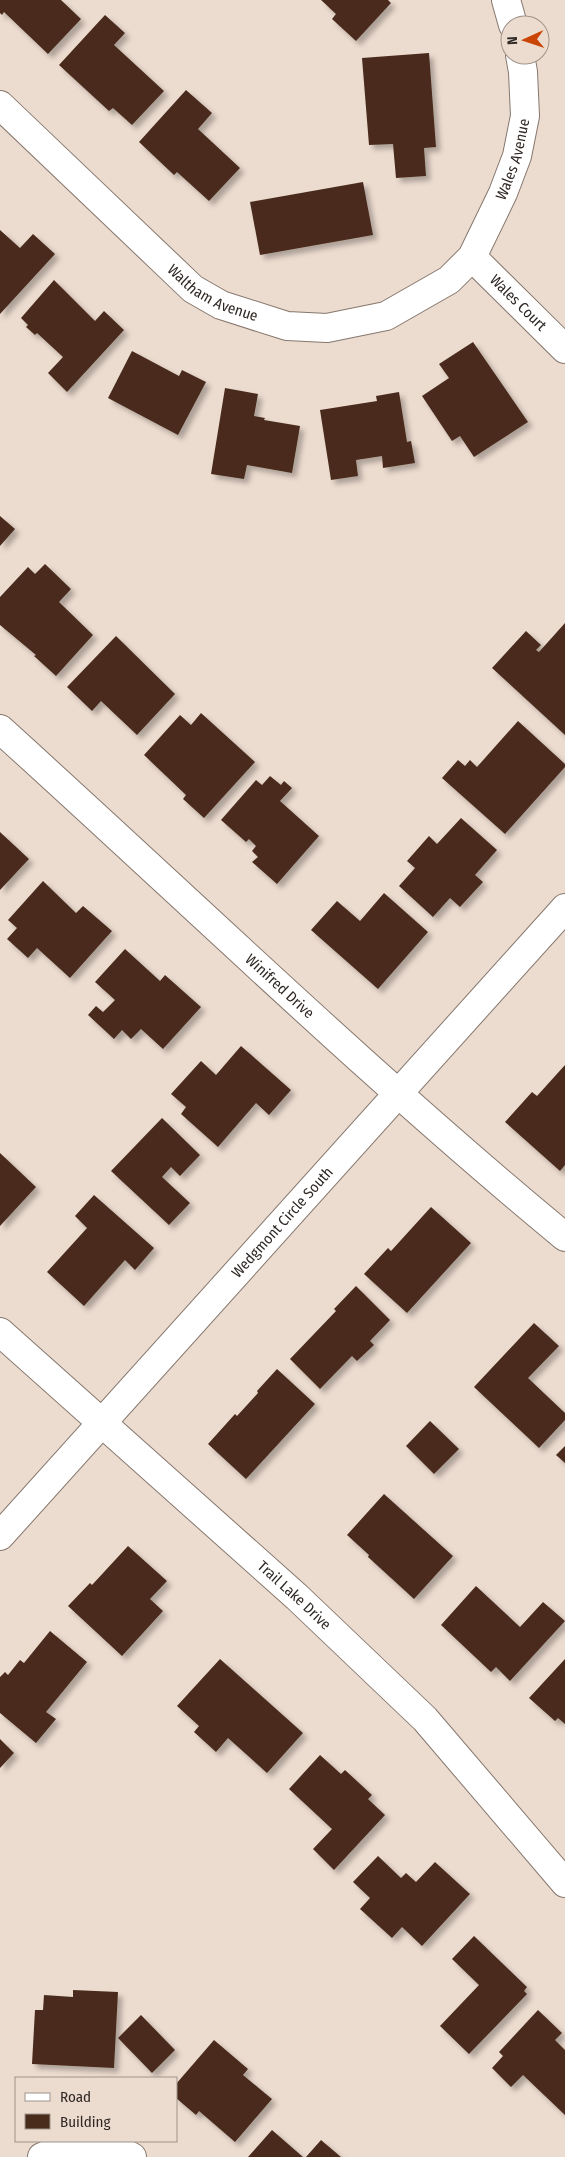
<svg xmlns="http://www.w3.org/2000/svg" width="565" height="2157" font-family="'Fira Sans Condensed',sans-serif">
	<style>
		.building { fill: #492c1c; filter: url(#shadow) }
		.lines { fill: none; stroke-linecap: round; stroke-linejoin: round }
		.minor-casing { stroke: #86776d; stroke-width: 30 }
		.tertiary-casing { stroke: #86776d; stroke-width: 30 }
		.minor { stroke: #fff; stroke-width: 28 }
		.tertiary { stroke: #fff; stroke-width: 28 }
		.labels { text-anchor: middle; stroke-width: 5; stroke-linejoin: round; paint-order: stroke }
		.street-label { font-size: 15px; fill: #2f2824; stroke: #ecdbcf }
	</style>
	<defs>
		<filter id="shadow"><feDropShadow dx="4.5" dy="4.5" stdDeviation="2.5" flood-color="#0004"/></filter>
	</defs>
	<rect width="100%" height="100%" fill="#ecdbcf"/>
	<g class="building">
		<path d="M0 0H61L81 19 48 54 4 12 2 15 0 13Z"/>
		<path d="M321 0H388L391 3 356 41 332 19 336 14Z"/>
		<path d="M105 15 125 33 114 45 164 91 132 125 113 108 109 111 59 65Z"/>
		<path d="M429 53 436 147 424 148 426 176 396 178 393 144 369 145 362 58Z"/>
		<path d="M186 90 212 113 198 129 240 168 209 201 177 172 174 175 139 142Z"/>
		<path d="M363 182 373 235 260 255 250 202Z"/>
		<path d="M0 230 20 248 33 234 55 254 0 314Z"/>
		<path d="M54 280 95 321 104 311 124 330 67 392 48 373 63 357 37 333 35 335 26 327 28 325 21 318Z"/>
		<path d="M473 342 528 422 474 457 460 436 452 441 422 396 449 378 439 364Z"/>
		<path d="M132 351 179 376 182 370 206 382 178 435 108 398Z"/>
		<path d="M225 388 258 394 254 416 265 418 264 420 300 426 292 473 247 465 244 479 211 474Z"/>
		<path d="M399 392 407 442 411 441 415 463 383 468 382 456 356 460 358 476 331 480 320 410 377 401 376 396Z"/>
		<path d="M0 516 15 529 0 546Z"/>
		<path d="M45 564 71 589 59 602 93 635 56 676 34 656 36 655 0 625V597L28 567 35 574Z"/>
		<path d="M565 623V735L492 668 526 631 541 645 536 650 539 652Z"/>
		<path d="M116 636 175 694 137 735 101 701 92 711 67 687Z"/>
		<path d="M201 713 255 762 204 818 183 799 186 795 144 755 180 715 191 725Z"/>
		<path d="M518 721 565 764V767L505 834 442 778 458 760 465 766 470 760 477 767Z"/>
		<path d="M270 776 281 785 284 781 292 788 280 801 319 836 277 884 252 862 258 857 252 851 256 846 249 839 246 842 221 820 256 780 262 785Z"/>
		<path d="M461 818 497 850 475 875 483 882 460 907 450 898 433 917 399 886 415 868 407 861 429 836 437 844Z"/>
		<path d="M0 832 29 859 0 890Z"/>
		<path d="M43 881 76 913 83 906 112 931 70 978 37 948 28 958 7 939 17 928 8 920Z"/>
		<path d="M384 893 428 932 378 989 311 930 337 901 360 921Z"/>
		<path d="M125 949 160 981 165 975 201 1007 163 1049 141 1029 131 1039 122 1030 114 1039 88 1015 96 1006 103 1012 115 1000 95 982Z"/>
		<path d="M241 1046 291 1090 269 1115 256 1103 218 1147 181 1114 186 1107 171 1094 201 1061 216 1075Z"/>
		<path d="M565 1065V1165L560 1171 505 1122 532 1092 537 1096Z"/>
		<path d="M162 1118 200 1155 180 1176 171 1167 162 1177 190 1203 169 1225 111 1171Z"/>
		<path d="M0 1153 36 1187 0 1226Z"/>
		<path d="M94 1195 154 1248 135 1270 125 1260 84 1306 47 1272 87 1228 75 1216Z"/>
		<path d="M431 1207 471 1243 407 1313 364 1274 388 1248 391 1251Z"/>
		<path d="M356 1286 390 1320 370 1341 374 1345 357 1361 352 1356 320 1389 290 1359 336 1311 334 1309Z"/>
		<path d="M534 1323 559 1346 528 1378 565 1413V1420L539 1448 474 1387Z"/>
		<path d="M277 1369 315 1404 246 1479 208 1444 235 1414 237 1416 258 1393 257 1391Z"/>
		<path d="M430 1421 459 1449 434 1474 406 1446Z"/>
		<path d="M565 1446V1463L556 1455Z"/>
		<path d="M384 1494 453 1556 414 1599 368 1557 369 1555 347 1535Z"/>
		<path d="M128 1546 167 1581 150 1599 163 1611 122 1656 68 1606 90 1583 92 1585Z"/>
		<path d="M476 1586 520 1627 543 1602 565 1621 510 1681 496 1667 491 1672 441 1625Z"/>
		<path d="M50 1631 87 1662 46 1712 56 1719 36 1743 0 1713V1677L5 1672 8 1675 20 1660 24 1663Z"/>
		<path d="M220 1659 303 1733 267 1773 228 1738 216 1752 194 1732 199 1726 177 1706Z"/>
		<path d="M565 1659V1724L558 1718 555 1721 529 1698Z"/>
		<path d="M0 1739 14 1753 0 1768Z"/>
		<path d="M320 1755 341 1774 345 1770 372 1795 368 1799 385 1815 334 1870 313 1849 332 1829 289 1789Z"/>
		<path d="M378 1856 401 1878 406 1873 416 1882 435 1862 470 1894 422 1946 402 1927 392 1938 360 1909 370 1898 353 1882Z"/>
		<path d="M474 1936 527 1987 524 1991 527 1994 469 2054 440 2026 479 1985 452 1959Z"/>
		<path d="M73 1990 118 1992 114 2068 32 2064 35 2010H43L44 1995 73 1997Z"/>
		<path d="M538 2010 562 2033 555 2040 565 2050V2115L523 2075 511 2087 492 2068 503 2056 499 2052Z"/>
		<path d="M141 2015 175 2050 152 2073 118 2038Z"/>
		<path d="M214 2040 248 2069 243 2075 272 2099 235 2142 199 2111 196 2115 176 2098V2084Z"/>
		<path d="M272 2130 303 2157H248Z"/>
		<path d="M321 2140 341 2157H306Z"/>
	</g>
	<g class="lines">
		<defs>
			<g id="minor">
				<path d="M506 0 513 25"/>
				<path id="s1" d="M0 105 193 289 221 305 287 326 327 328 386 316 449 280 472 257 503 193 517 156 525 116 523 72 520 55"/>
				<path id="s2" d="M472 257 565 349"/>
				<path id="s3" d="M0 729C188 899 370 1076 565 1237"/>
				<path d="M42 2157C54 2151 90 2145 103 2146 114 2147 123 2152 132 2157"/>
			</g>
			<g id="tertiary">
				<path id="s4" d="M0 1332 297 1597 425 1719 565 1883"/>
				<path id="s5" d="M0 1536 565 908"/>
			</g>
		</defs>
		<use href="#minor" class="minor-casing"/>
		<use href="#tertiary" class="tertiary-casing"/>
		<use href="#minor" class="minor"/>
		<use href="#tertiary" class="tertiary"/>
	</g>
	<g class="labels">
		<g class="street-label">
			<text dy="5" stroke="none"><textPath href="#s1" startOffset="680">Wales Avenue</textPath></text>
			<text dy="5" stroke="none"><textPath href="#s1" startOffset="286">Waltham Avenue</textPath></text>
			<text dy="5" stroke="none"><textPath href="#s2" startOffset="65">Wales Court</textPath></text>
			<text dy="5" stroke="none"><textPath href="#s3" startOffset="380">Winifred Drive</textPath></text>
			<text dy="5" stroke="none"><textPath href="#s5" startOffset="422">Wedgmont Circle South</textPath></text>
			<text dy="5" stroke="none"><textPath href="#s4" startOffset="395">Trail Lake Drive</textPath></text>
		</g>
	</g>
	<rect x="15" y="2077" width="162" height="65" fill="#ecdbcf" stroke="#a0938b"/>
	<rect x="25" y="2093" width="25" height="8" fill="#ffffff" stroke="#a0938b"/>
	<text x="60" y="2102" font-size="15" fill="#2f2824">Road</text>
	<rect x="25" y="2114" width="25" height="15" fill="#492c1c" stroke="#a0938b"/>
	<text x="60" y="2127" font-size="15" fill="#2f2824">Building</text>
	<g transform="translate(525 40) rotate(267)"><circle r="24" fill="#ecdbcf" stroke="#a0938b"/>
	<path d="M0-4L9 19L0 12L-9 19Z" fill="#ca4404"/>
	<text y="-8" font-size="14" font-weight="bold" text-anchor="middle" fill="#2f2824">N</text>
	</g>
</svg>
